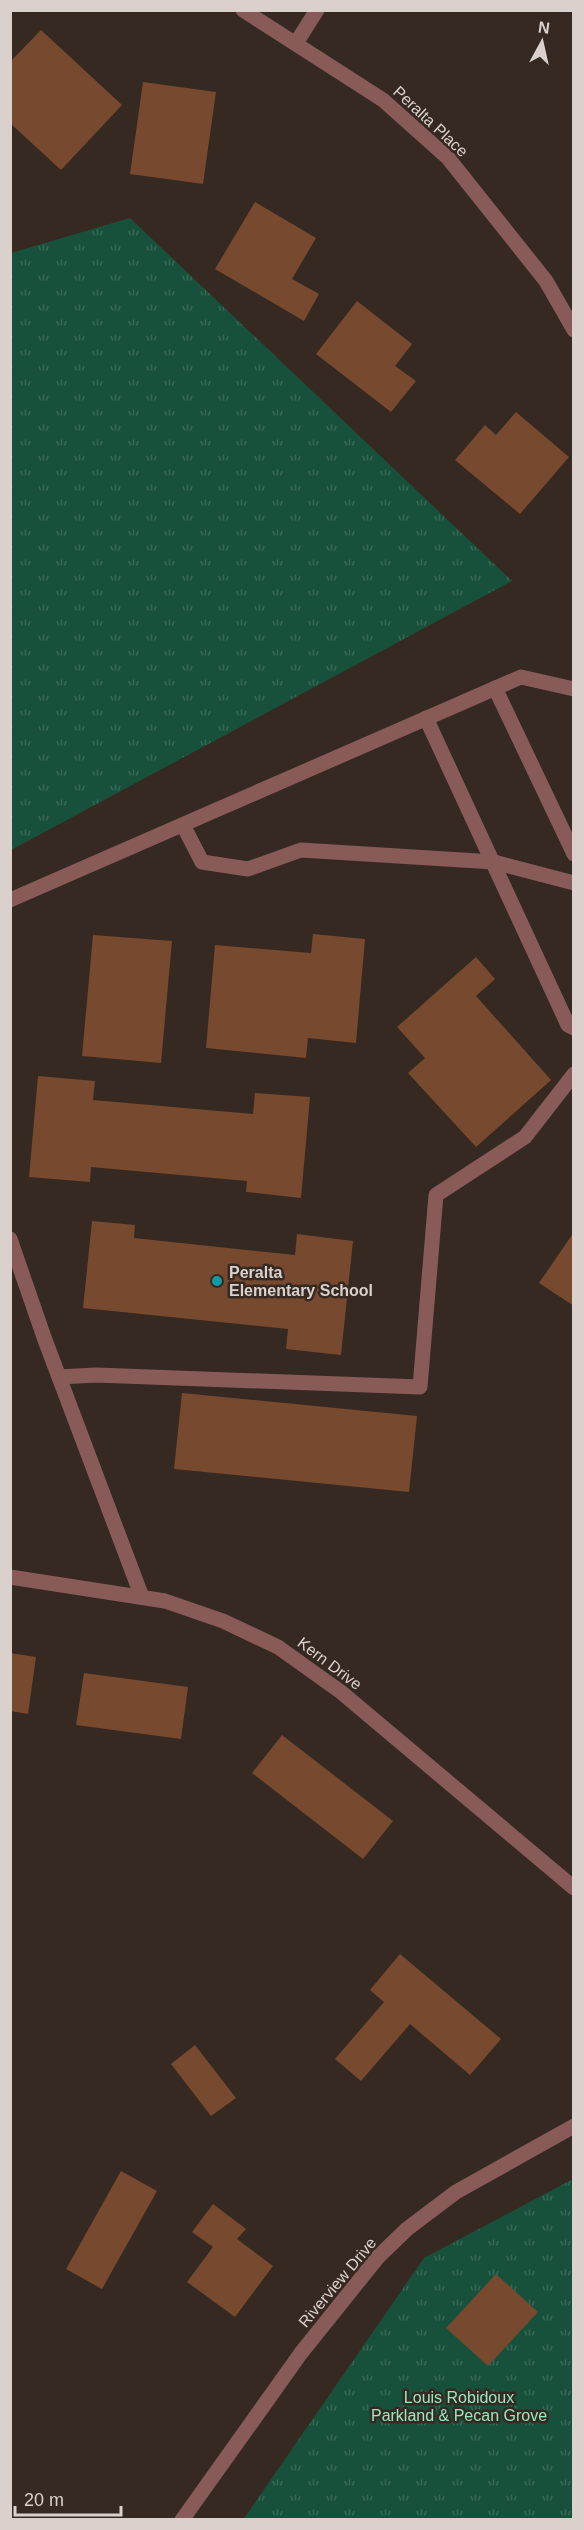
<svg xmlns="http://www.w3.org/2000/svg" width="584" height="2530" font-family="Helvetica,sans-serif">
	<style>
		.grass { fill: url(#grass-tufts) }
		.building { fill: #77492e }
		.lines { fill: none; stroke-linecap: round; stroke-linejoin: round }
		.minor { stroke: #885b59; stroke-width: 15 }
		.culture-dot { fill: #0f9aa8; stroke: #362922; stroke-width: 2 }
		.labels { text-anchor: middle; stroke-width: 5; stroke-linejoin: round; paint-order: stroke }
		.street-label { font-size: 16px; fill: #dad1cc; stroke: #362922 }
		.poi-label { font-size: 16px; font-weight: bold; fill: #dad1cc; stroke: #362922; text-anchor: start }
		.park-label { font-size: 16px; fill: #90eac2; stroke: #362922 }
	</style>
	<defs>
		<pattern id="grass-tufts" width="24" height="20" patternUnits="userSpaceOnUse" patternTransform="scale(1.5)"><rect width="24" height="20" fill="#17513b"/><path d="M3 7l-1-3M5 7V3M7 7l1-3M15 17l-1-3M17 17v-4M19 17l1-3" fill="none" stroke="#386956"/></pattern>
	</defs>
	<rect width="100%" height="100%" fill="#362922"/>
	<g class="grass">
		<path d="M130 218 512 581 11 850V253Z"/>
		<path d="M573 2179V2519L243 2520 424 2258Z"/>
	</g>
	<g class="building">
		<path d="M41 30 122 105 61 170 10 123V62Z"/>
		<path d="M143 82 216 92 203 184 130 174Z"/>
		<path d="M255 202 316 238 292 279 319 294 304 321 215 269Z"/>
		<path d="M357 301 412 344 395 366 416 381 391 412 316 354Z"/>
		<path d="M516 412 569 457 520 514 455 460 485 425 496 435Z"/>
		<path d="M313 934 365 939 356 1043 308 1038 306 1058 206 1048 215 945 311 953Z"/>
		<path d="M93 935 172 941 161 1063 82 1056Z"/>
		<path d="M476 957 495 979 476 996 551 1080 476 1147 408 1073 425 1058 397 1027Z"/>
		<path d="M38 1076 95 1081 93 1100 253 1114 255 1093 310 1097 301 1198 246 1192 247 1181 91 1167 90 1182 29 1177Z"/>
		<path d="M92 1221 135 1225 134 1238 295 1255 297 1234 353 1241 341 1355 286 1349 288 1329 83 1308Z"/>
		<path d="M574 1232V1306L539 1283Z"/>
		<path d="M182 1393 417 1416 409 1492 174 1469Z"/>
		<path d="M10 1653 36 1657 28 1714 10 1711Z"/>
		<path d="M84 1673 188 1687 181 1739 76 1725Z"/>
		<path d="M282 1735 393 1821 363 1859 252 1773Z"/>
		<path d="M400 1954 501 2039 470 2075 410 2024 361 2081 335 2059 384 2002 370 1990Z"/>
		<path d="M195 2045 236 2098 211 2116 171 2064Z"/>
		<path d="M121 2171 157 2191 102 2289 66 2269Z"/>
		<path d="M213 2204 246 2229 237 2239 273 2266 235 2317 187 2282 213 2247 192 2232Z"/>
		<path d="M496 2274 538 2312 488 2366 446 2328Z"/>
	</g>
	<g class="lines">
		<g class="minor">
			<path d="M243 10 383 100 448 158 546 281 574 330"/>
			<path d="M296 43 317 10"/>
			<path d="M495 688 574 854"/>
			<path d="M426 718 568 1025 574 1028"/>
			<path d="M183 825 202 862 248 869 301 850 494 862 574 883"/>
			<path d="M10 900 521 677 574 689"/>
			<path d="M10 1239 45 1340 142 1597"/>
			<path d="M59 1377 96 1375 420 1387 436 1195 525 1137 574 1074"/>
			<path d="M10 1577 165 1601 223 1621 278 1647 341 1692 574 1888"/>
			<path d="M182 2520 301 2353 378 2257 407 2229 456 2192 574 2126"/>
		</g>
	</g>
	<circle class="culture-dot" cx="217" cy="1281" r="6"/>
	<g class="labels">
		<g class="street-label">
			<text transform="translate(431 121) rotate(43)" y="6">Peralta Place</text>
			<text transform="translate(330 1663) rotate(37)" y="6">Kern Drive</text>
			<text transform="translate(337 2282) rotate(-50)" y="6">Riverview Drive</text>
		</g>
		<g class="poi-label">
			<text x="229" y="1278">Peralta<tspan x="229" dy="18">Elementary School</tspan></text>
		</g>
		<g class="park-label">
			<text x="459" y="2403">Louis Robidoux<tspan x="459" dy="18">Parkland &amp; Pecan Grove</tspan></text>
		</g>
	</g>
	<rect width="584" height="2530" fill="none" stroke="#dad1cc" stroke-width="24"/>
	<g transform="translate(542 42) rotate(8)" stroke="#362922" stroke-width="4.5" paint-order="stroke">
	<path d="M0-4.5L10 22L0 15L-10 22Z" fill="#dad1cc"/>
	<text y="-9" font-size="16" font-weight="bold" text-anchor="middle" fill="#dad1cc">N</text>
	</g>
	<path d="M15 2506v9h106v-9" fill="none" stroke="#dad1cc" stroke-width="3"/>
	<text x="24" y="2506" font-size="18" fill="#dad1cc" stroke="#362922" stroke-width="4.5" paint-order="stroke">20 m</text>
</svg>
